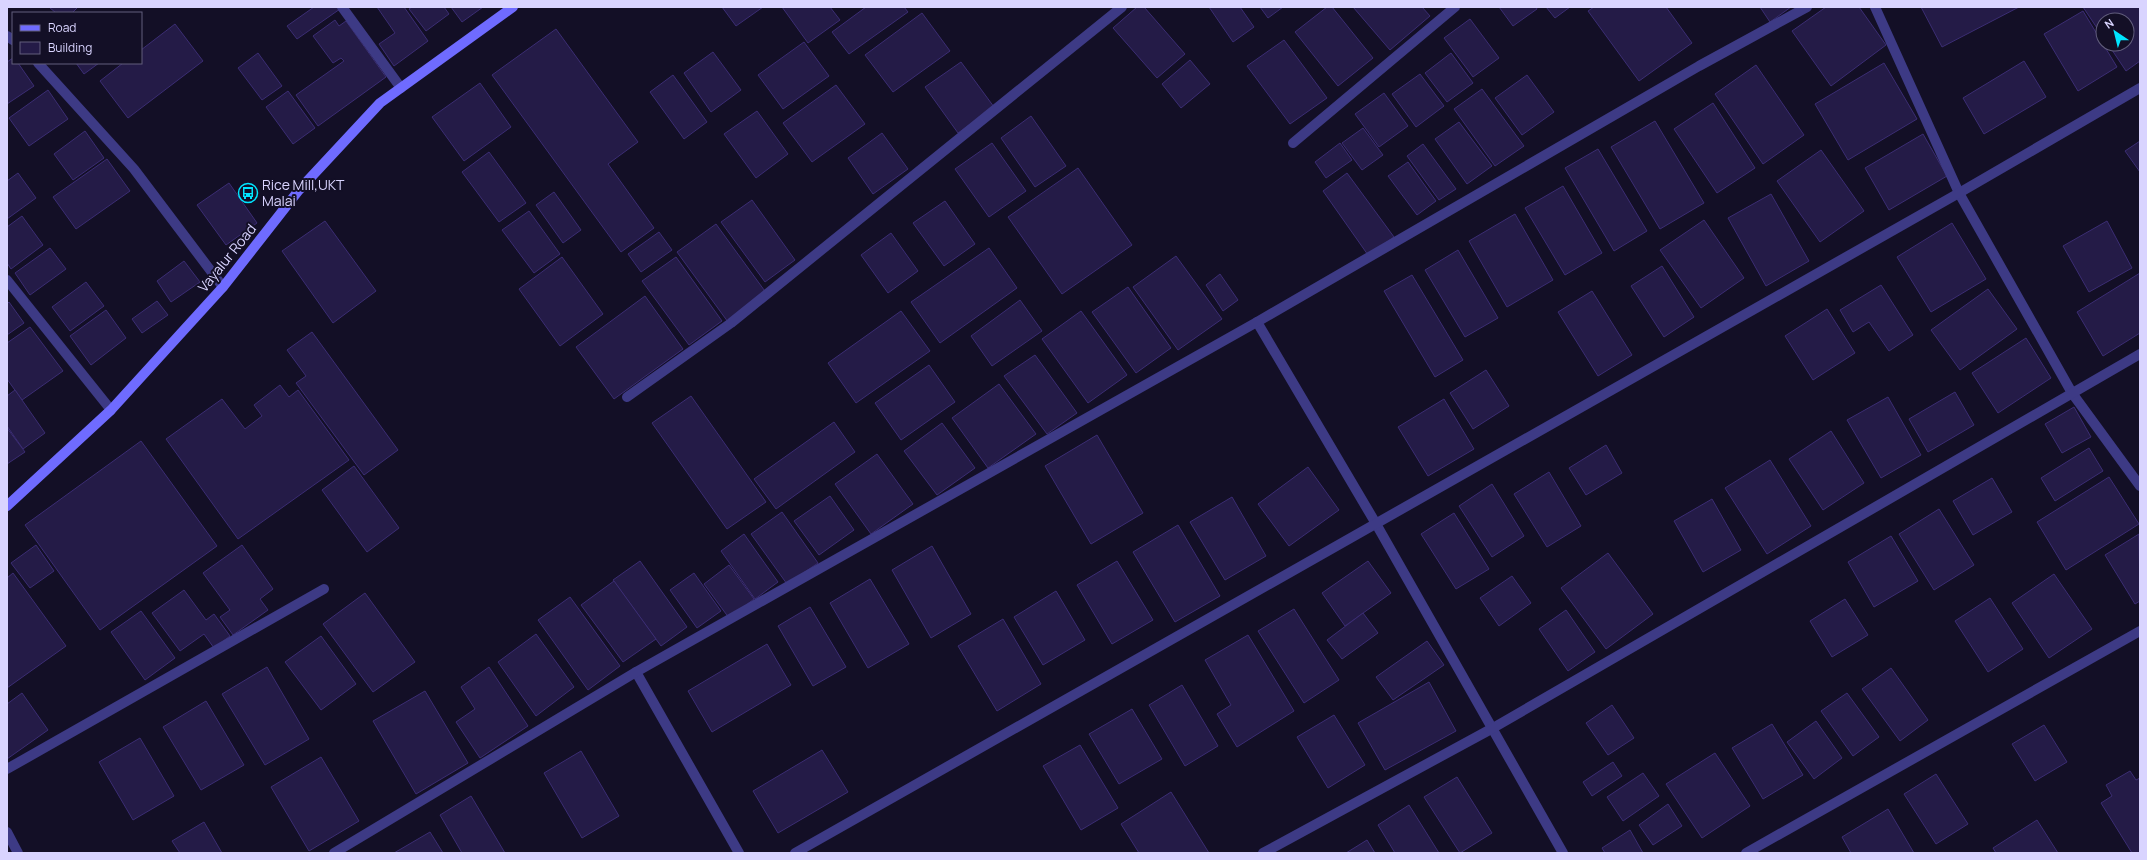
<svg xmlns="http://www.w3.org/2000/svg" width="2147" height="860" font-family="Manrope,sans-serif">
	<style>
		.building { fill: #241b47; stroke: #3b2d73 }
		.lines { fill: none; stroke-linecap: round; stroke-linejoin: round }
		.street { stroke: #3d3a85; stroke-width: 10 }
		.secondary { stroke: #6f6bff; stroke-width: 10 }
		.labels { text-anchor: middle; stroke-width: 4; stroke-linejoin: round; paint-order: stroke }
		.poi-label { font-size: 14px; fill: #d9d4ff; stroke: #130f26; text-anchor: start }
		.street-label { font-size: 14px; fill: #d9d4ff; stroke: #130f26 }
	</style>
	<rect width="100%" height="100%" fill="#130f26"/>
	<g class="building">
		<path d="M49 7H78L72 13H56Z"/>
		<path d="M314 7H339L340 9 297 39 287 26Z"/>
		<path d="M377 7H404L428 41 394 66 379 44 395 33Z"/>
		<path d="M412 7H444L449 14 426 31 409 9Z"/>
		<path d="M451 7H483L462 22Z"/>
		<path d="M722 7H763L736 26Z"/>
		<path d="M782 7H830L840 20 808 43Z"/>
		<path d="M866 7H904L908 12 849 54 832 32Z"/>
		<path d="M1137 7H1144L1185 54 1157 78 1113 28Z"/>
		<path d="M1209 7H1240L1254 27 1233 42Z"/>
		<path d="M1260 7H1283L1268 18Z"/>
		<path d="M1327 7H1332L1373 58 1338 86 1295 32Z"/>
		<path d="M1353 7H1422L1430 16 1390 50Z"/>
		<path d="M1499 7H1536L1537 9 1513 26Z"/>
		<path d="M1546 7H1570L1555 18Z"/>
		<path d="M1594 7H1666L1692 43 1639 81 1588 11Z"/>
		<path d="M1760 7H1791L1770 22Z"/>
		<path d="M1826 7H1859L1886 45 1831 86 1792 31Z"/>
		<path d="M1921 7H2019L1942 47Z"/>
		<path d="M2083 7H2140V61L2126 71 2108 44H2127V20H2103V37Z"/>
		<path d="M2083 11 2117 67 2078 91 2044 34Z"/>
		<path d="M922 13 950 51 893 92 865 55Z"/>
		<path d="M1470 19 1499 58 1473 77 1444 38Z"/>
		<path d="M335 20 339 26 346 21 386 77 318 126 296 95 344 61 341 58 333 63 313 36Z"/>
		<path d="M175 24 203 61 128 118 100 81 123 63H141V50Z"/>
		<path d="M556 29 638 142 608 164 654 228 621 252 492 75Z"/>
		<path d="M1284 40 1327 98 1290 124 1247 66Z"/>
		<path d="M804 42 829 76 783 109 758 75Z"/>
		<path d="M713 52 741 90 711 112 684 73Z"/>
		<path d="M258 53 282 86 262 100 238 68Z"/>
		<path d="M1451 53 1473 83 1447 102 1425 73Z"/>
		<path d="M13 58V63H18L34 86 7 104V62Z"/>
		<path d="M1190 60 1210 84 1181 108 1162 84Z"/>
		<path d="M2024 61 2046 97 1984 134 1963 98Z"/>
		<path d="M961 62 994 107 958 133 925 87Z"/>
		<path d="M76 63H99L84 74Z"/>
		<path d="M1884 63 1917 119 1848 160 1815 104Z"/>
		<path d="M1756 65 1804 135 1763 164 1715 94Z"/>
		<path d="M1420 74 1444 106 1416 127 1392 94Z"/>
		<path d="M673 75 707 122 684 139 650 92Z"/>
		<path d="M1527 75 1554 112 1522 135 1495 98Z"/>
		<path d="M480 83 511 127 464 161 432 117Z"/>
		<path d="M836 85 865 124 812 162 783 123Z"/>
		<path d="M1482 89 1524 146 1495 166 1454 109Z"/>
		<path d="M48 90 68 119 29 146 9 118Z"/>
		<path d="M288 91 315 128 293 144 266 107Z"/>
		<path d="M1384 93 1408 126 1379 147 1355 114Z"/>
		<path d="M1713 103 1755 168 1717 193 1674 129Z"/>
		<path d="M757 111 788 154 756 178 724 134Z"/>
		<path d="M1031 116 1066 166 1035 187 1001 138Z"/>
		<path d="M1655 121 1704 203 1660 229 1611 147Z"/>
		<path d="M1459 122 1492 166 1467 184 1435 139Z"/>
		<path d="M1363 128 1383 155 1362 170 1342 143Z"/>
		<path d="M85 131 104 158 73 180 54 154Z"/>
		<path d="M882 133 908 169 873 194 848 158Z"/>
		<path d="M1923 134 1947 176 1889 210 1865 168Z"/>
		<path d="M2140 141V172L2125 151Z"/>
		<path d="M992 143 1026 191 989 217 955 169Z"/>
		<path d="M1340 143 1352 160 1326 178 1315 162Z"/>
		<path d="M1423 144 1456 189 1439 200 1407 156Z"/>
		<path d="M1598 149 1647 231 1614 251 1565 168Z"/>
		<path d="M1821 150 1864 211 1820 242 1777 181Z"/>
		<path d="M489 152 526 203 499 222 462 172Z"/>
		<path d="M107 159 130 191 76 229 53 197Z"/>
		<path d="M1408 162 1436 201 1417 215 1388 176Z"/>
		<path d="M1078 168 1132 245 1062 294 1008 217Z"/>
		<path d="M18 173 36 198 7 219V181Z"/>
		<path d="M1347 173 1394 237 1368 255 1323 191Z"/>
		<path d="M229 183 257 223 226 245 197 205Z"/>
		<path d="M1563 186 1602 253 1565 275 1525 208Z"/>
		<path d="M554 192 581 230 563 243 536 205Z"/>
		<path d="M1771 194 1809 261 1766 286 1728 218Z"/>
		<path d="M752 200 795 260 765 282 721 222Z"/>
		<path d="M945 201 975 244 944 266 913 223Z"/>
		<path d="M529 211 560 254 534 273 502 230Z"/>
		<path d="M1515 214 1553 280 1507 307 1469 241Z"/>
		<path d="M22 216 43 245 11 269 7 263V227Z"/>
		<path d="M1704 220 1744 278 1701 308 1660 250Z"/>
		<path d="M325 221 376 291 333 323 282 251Z"/>
		<path d="M2107 221 2132 268 2089 292 2063 246Z"/>
		<path d="M1952 223 1986 279 1931 312 1897 257Z"/>
		<path d="M716 224 767 294 728 322 677 252Z"/>
		<path d="M659 232 672 250 641 272 628 254Z"/>
		<path d="M891 233 918 271 888 293 861 255Z"/>
		<path d="M50 248 66 269 30 295 15 273Z"/>
		<path d="M989 248 1017 288 940 343 911 302Z"/>
		<path d="M1458 250 1498 318 1465 337 1425 270Z"/>
		<path d="M1176 256 1222 319 1178 350 1133 287Z"/>
		<path d="M562 257 603 314 560 346 519 289Z"/>
		<path d="M676 257 722 321 689 345 642 281Z"/>
		<path d="M184 261 200 282 171 302 157 281Z"/>
		<path d="M1662 266 1694 317 1664 337 1631 286Z"/>
		<path d="M2140 273V333L2103 356 2077 312Z"/>
		<path d="M1220 274 1238 300 1223 311 1206 285Z"/>
		<path d="M1412 275 1463 360 1435 377 1384 291Z"/>
		<path d="M86 282 104 306 70 331 52 307Z"/>
		<path d="M1881 285 1913 335 1889 351 1869 322 1853 332 1840 310Z"/>
		<path d="M1128 287 1171 348 1136 373 1092 312Z"/>
		<path d="M1988 289 2017 329 1960 370 1931 330Z"/>
		<path d="M1592 291 1632 355 1598 376 1558 312Z"/>
		<path d="M645 296 683 349 614 399 576 347Z"/>
		<path d="M1020 300 1042 331 992 366 971 336Z"/>
		<path d="M157 301 168 315 142 333 132 319Z"/>
		<path d="M9 302 24 323 7 335V304Z"/>
		<path d="M1827 309 1855 353 1813 380 1785 336Z"/>
		<path d="M106 310 126 338 91 365 70 336Z"/>
		<path d="M901 311 930 351 856 403 828 363Z"/>
		<path d="M1081 311 1127 375 1088 403 1042 339Z"/>
		<path d="M30 327 63 371 22 400 7 379V343Z"/>
		<path d="M312 332 398 450 364 475 296 383 306 376 287 350Z"/>
		<path d="M2026 338 2051 378 1998 413 1972 373Z"/>
		<path d="M1035 355 1077 413 1047 434 1004 376Z"/>
		<path d="M929 365 955 402 901 440 875 403Z"/>
		<path d="M1486 370 1509 406 1473 429 1450 393Z"/>
		<path d="M999 384 1036 434 988 468 952 418Z"/>
		<path d="M280 385 289 397 298 390 349 460 238 539 166 439 222 399 245 429 262 416 254 405Z"/>
		<path d="M15 390 45 433 23 449 7 426V396Z"/>
		<path d="M1955 392 1974 425 1928 452 1909 419Z"/>
		<path d="M691 396 766 502 727 529 652 423Z"/>
		<path d="M1888 397 1921 455 1881 478 1847 420Z"/>
		<path d="M1444 399 1474 449 1428 476 1398 427Z"/>
		<path d="M2074 407 2091 437 2062 453 2045 424Z"/>
		<path d="M834 422 855 452 776 509 754 479Z"/>
		<path d="M942 423 975 468 937 495 904 451Z"/>
		<path d="M7 428 25 452 7 464Z"/>
		<path d="M1831 431 1864 483 1823 510 1789 459Z"/>
		<path d="M1097 435 1143 513 1091 544 1045 466Z"/>
		<path d="M141 441 217 546 100 630 25 525Z"/>
		<path d="M1606 445 1622 473 1586 495 1569 468Z"/>
		<path d="M2089 448 2103 471 2055 501 2041 478Z"/>
		<path d="M877 454 913 504 871 534 835 484Z"/>
		<path d="M1770 460 1811 526 1767 554 1725 488Z"/>
		<path d="M354 466 399 528 367 552 322 490Z"/>
		<path d="M1308 467 1339 510 1289 546 1258 504Z"/>
		<path d="M1549 472 1581 526 1547 547 1514 494Z"/>
		<path d="M2109 477 2139 524 2066 570 2037 522Z"/>
		<path d="M1992 478 2012 512 1973 535 1953 501Z"/>
		<path d="M1492 484 1524 536 1492 557 1459 506Z"/>
		<path d="M830 496 854 530 819 555 794 521Z"/>
		<path d="M1232 497 1266 556 1225 580 1190 522Z"/>
		<path d="M1712 499 1741 550 1703 572 1674 521Z"/>
		<path d="M1939 509 1974 565 1934 590 1899 534Z"/>
		<path d="M782 512 818 563 787 584 751 534Z"/>
		<path d="M1454 513 1489 569 1456 589 1421 534Z"/>
		<path d="M1178 525 1220 596 1175 622 1133 552Z"/>
		<path d="M744 534 778 582 755 599 721 551Z"/>
		<path d="M2139 534 2140 601 2135 604 2105 555Z"/>
		<path d="M1891 536 1918 581 1874 607 1848 562Z"/>
		<path d="M36 545 54 571 30 588 11 563Z"/>
		<path d="M242 545 273 589 260 599 268 610 233 635 220 617 230 610 203 573Z"/>
		<path d="M932 546 971 614 931 638 892 570Z"/>
		<path d="M1608 553 1653 614 1606 649 1561 588Z"/>
		<path d="M640 561 687 627 661 646 613 580Z"/>
		<path d="M1117 561 1153 620 1112 644 1077 585Z"/>
		<path d="M1368 561 1391 593 1345 626 1322 593Z"/>
		<path d="M729 565 754 599 729 618 704 584Z"/>
		<path d="M13 573 66 646 7 688V578Z"/>
		<path d="M694 573 721 611 697 628 670 590Z"/>
		<path d="M2054 574 2092 629 2049 658 2012 603Z"/>
		<path d="M1512 576 1531 603 1499 626 1480 598Z"/>
		<path d="M870 579 909 644 868 668 830 603Z"/>
		<path d="M614 581 656 639 623 662 581 605Z"/>
		<path d="M184 590 206 620 214 614 230 636 214 648 204 634 180 651 152 613Z"/>
		<path d="M1056 591 1085 640 1043 665 1014 617Z"/>
		<path d="M365 593 415 662 373 692 323 624Z"/>
		<path d="M570 597 620 666 588 690 538 620Z"/>
		<path d="M1990 598 2023 649 1988 672 1955 621Z"/>
		<path d="M1845 599 1868 635 1832 657 1810 621Z"/>
		<path d="M810 607 846 667 813 686 778 626Z"/>
		<path d="M1294 609 1339 680 1304 703 1258 631Z"/>
		<path d="M1566 610 1595 652 1568 671 1539 629Z"/>
		<path d="M141 611 175 658 145 680 111 632Z"/>
		<path d="M1363 613 1378 633 1342 659 1327 640Z"/>
		<path d="M1003 619 1041 684 997 711 958 646Z"/>
		<path d="M536 634 574 687 536 716 498 662Z"/>
		<path d="M1248 635 1294 711 1237 747 1217 714 1231 705 1205 660Z"/>
		<path d="M321 636 356 684 321 710 285 662Z"/>
		<path d="M1427 641 1444 665 1393 700 1376 677Z"/>
		<path d="M767 644 791 685 712 732 688 691Z"/>
		<path d="M267 667 309 739 265 765 222 694Z"/>
		<path d="M489 667 528 726 480 758 456 722 475 709 461 687Z"/>
		<path d="M1891 668 1928 720 1900 741 1862 689Z"/>
		<path d="M1429 682 1456 731 1385 770 1358 723Z"/>
		<path d="M1182 685 1218 746 1185 766 1149 705Z"/>
		<path d="M425 691 468 763 416 794 373 721Z"/>
		<path d="M22 693 48 730 7 759V704Z"/>
		<path d="M1847 693 1879 737 1853 756 1821 711Z"/>
		<path d="M206 701 244 765 201 790 163 727Z"/>
		<path d="M1612 705 1634 738 1608 755 1586 723Z"/>
		<path d="M1132 709 1162 759 1119 784 1089 734Z"/>
		<path d="M1334 715 1365 765 1328 788 1297 737Z"/>
		<path d="M1816 721 1842 758 1814 779 1787 742Z"/>
		<path d="M1772 724 1803 775 1763 799 1732 748Z"/>
		<path d="M2044 725 2067 762 2035 781 2012 744Z"/>
		<path d="M140 738 174 796 133 820 99 762Z"/>
		<path d="M1080 745 1118 808 1081 830 1043 766Z"/>
		<path d="M822 750 848 792 778 833 753 791Z"/>
		<path d="M581 751 619 816 582 838 544 773Z"/>
		<path d="M1715 753 1750 806 1702 838 1666 784Z"/>
		<path d="M321 757 359 821 309 851 271 787Z"/>
		<path d="M1613 762 1622 776 1592 796 1583 782Z"/>
		<path d="M2130 771 2136 780 2140 778V853H2132L2101 803 2112 796 2106 785Z"/>
		<path d="M1643 773 1659 796 1623 821 1607 797Z"/>
		<path d="M1936 774 1968 824 1936 844 1904 794Z"/>
		<path d="M1457 777 1492 833 1460 853 1424 797Z"/>
		<path d="M1171 792 1209 853H1139L1121 824Z"/>
		<path d="M471 796 505 853H462L440 815Z"/>
		<path d="M1668 804 1682 826 1653 845 1639 825Z"/>
		<path d="M1409 805 1439 853H1395L1378 825Z"/>
		<path d="M1888 809 1914 853H1851L1842 837Z"/>
		<path d="M2037 820 2058 853H1996L1993 848Z"/>
		<path d="M204 822 222 853H180L172 841Z"/>
		<path d="M1630 830 1643 853H1605L1602 848Z"/>
		<path d="M430 832 443 853H394Z"/>
		<path d="M1367 840 1375 853H1346Z"/>
	</g>
	<g class="lines">
		<g class="street">
			<path d="M342 7 401 88"/>
			<path d="M1875 7 1959 193 2072 393 2140 486"/>
			<path d="M7 36 13 40"/>
			<path d="M38 63 134 169 223 287"/>
			<path d="M1293 143 1455 7"/>
			<path d="M7 280 111 410"/>
			<path d="M1257 322 1375 522 1563 853"/>
			<path d="M627 397 731 323 1122 7"/>
			<path d="M636 672 739 853"/>
			<path d="M7 769 324 589"/>
			<path d="M7 832 18 853"/>
			<path d="M334 853 636 672 1257 322 1699 66 1807 7"/>
			<path d="M795 853 1959 193 2140 88"/>
			<path d="M1263 853 1493 728 2140 354"/>
			<path d="M1746 853 2140 631"/>
		</g>
		<path class="secondary" d="M7 506 111 410 223 287 299 190 380 103 513 7"/>
	</g>
	<defs>
		<symbol id="bus-ring" viewBox="-11 -11 22 22"><circle r="9.5" fill="#130f26" stroke="#00e5ff" stroke-width="1.5"/><path d="M-5-6H5V4H4V6H2V4H-2V6H-4V4H-5ZM-3.5-4V0h7V-4ZM-3.5 1.2v1.5H-2V1.2ZM2 1.2v1.5H3.5V1.2Z" fill="#00e5ff"/></symbol>
	</defs>
	<g fill-rule="evenodd">
		<use href="#bus-ring" x="237" y="182" width="22" height="22"/>
	</g>
	<g class="labels">
		<g class="poi-label">
			<text x="262" y="190">Rice Mill,UKT<tspan x="262" dy="16">Malai</tspan></text>
		</g>
		<g class="street-label">
			<text transform="translate(227 258) rotate(-51)" y="5">Vayalur Road</text>
		</g>
	</g>
	<rect width="2147" height="860" fill="none" stroke="#d9d4ff" stroke-width="16"/>
	<rect x="12" y="12" width="130" height="52" fill="#130f26" stroke="#625e7d"/>
	<rect x="20" y="25" width="20" height="6" fill="#6f6bff" stroke="#625e7d"/>
	<text x="48" y="32" font-size="12" fill="#d9d4ff">Road</text>
	<rect x="20" y="42" width="20" height="12" fill="#241b47" stroke="#625e7d"/>
	<text x="48" y="52" font-size="12" fill="#d9d4ff">Building</text>
	<g transform="translate(2115 32) rotate(325)"><circle r="19" fill="#130f26" stroke="#625e7d"/>
	<path d="M0-3L7 15L0 10L-7 15Z" fill="#00e5ff"/>
	<text y="-6" font-size="11" font-weight="bold" text-anchor="middle" fill="#d9d4ff">N</text>
	</g>
</svg>
